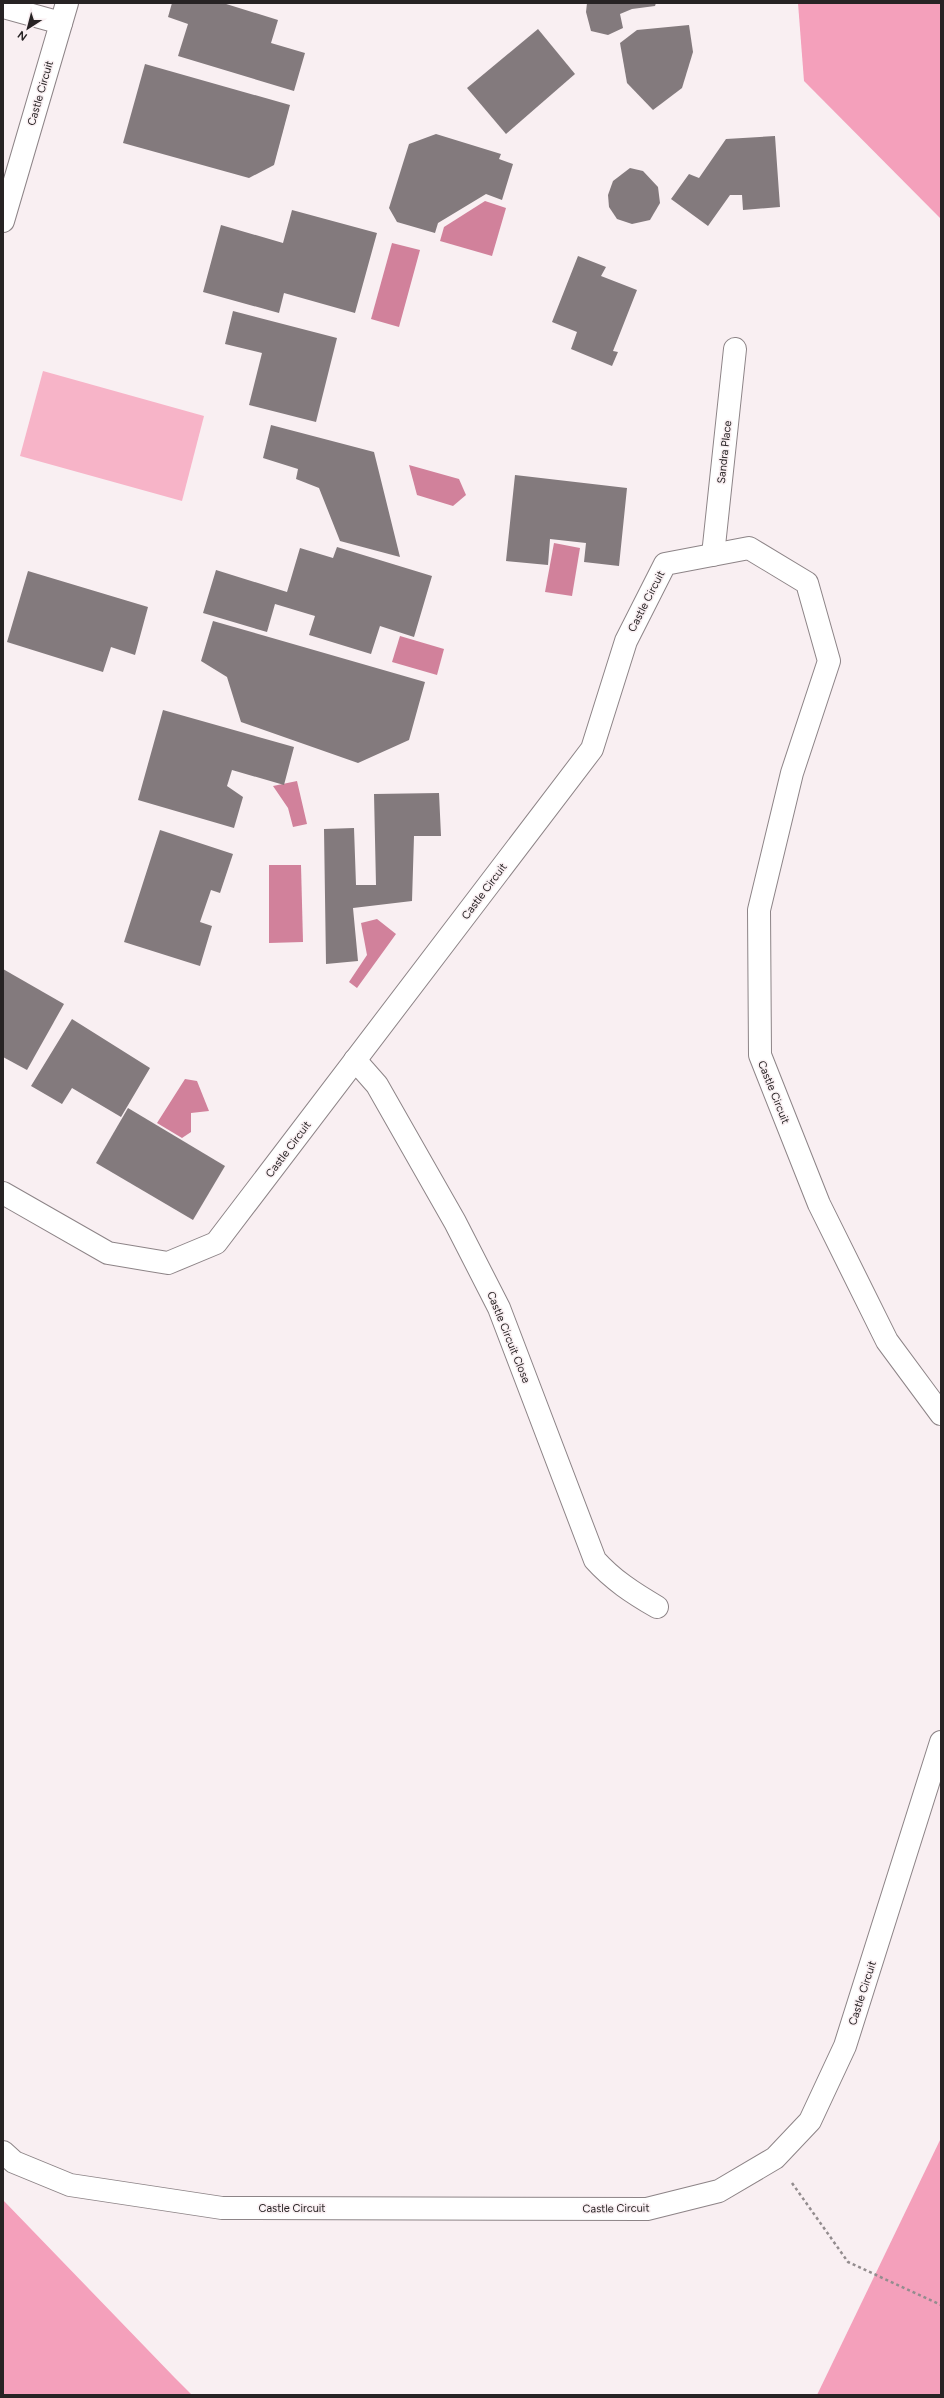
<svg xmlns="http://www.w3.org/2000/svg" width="944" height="2398" font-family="Figtree,sans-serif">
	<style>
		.green { fill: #f7b4c8 }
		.forest { fill: #f4a0bb }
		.water { fill: #d1819b }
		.building { fill: #837a7d }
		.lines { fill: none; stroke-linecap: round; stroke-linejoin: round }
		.minor-casing { stroke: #8d8487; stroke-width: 24 }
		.path { stroke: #938c8e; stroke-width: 2.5; stroke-dasharray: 3 3; stroke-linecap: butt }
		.minor { stroke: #fff; stroke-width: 22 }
		.labels { text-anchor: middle; stroke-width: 3; stroke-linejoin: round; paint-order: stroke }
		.street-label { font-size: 11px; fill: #272324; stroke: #f9eff2 }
	</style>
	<rect width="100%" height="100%" fill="#f9eff2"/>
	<path class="green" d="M43 371 204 416 182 501 20 456Z"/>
	<g class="forest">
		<path d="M798 3H941V219L804 81Z"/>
		<path d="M941 2138V2395H817Z"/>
		<path d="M3 2200 175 2378 192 2395H3Z"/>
	</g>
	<g class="water">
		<path d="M485 201 506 208 492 256 440 241 444 227Z"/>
		<path d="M392 243 420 250 399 327 371 319Z"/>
		<path d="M409 465 459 479 466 495 453 506 417 495Z"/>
		<path d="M554 543 580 548 572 596 545 592Z"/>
		<path d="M400 636 444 649 437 675 392 662Z"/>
		<path d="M297 781 307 824 293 827 288 808 273 786Z"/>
		<path d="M269 865H301L303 942 269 943Z"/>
		<path d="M377 919 396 934 357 988 349 982 367 955 361 923Z"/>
		<path d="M185 1079 197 1081 209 1111 191 1113V1132L182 1138 157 1123Z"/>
	</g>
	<g class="building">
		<path d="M172 3H223L278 20 271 43 305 53 294 91 178 56 188 24 168 17Z"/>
		<path d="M587 3H656L655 6 632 9 620 14 623 28 608 35 591 31 586 12Z"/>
		<path d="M689 25 693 52 682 88 653 110 627 83 620 43 637 30Z"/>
		<path d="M538 29 575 74 506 134 467 88Z"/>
		<path d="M145 64 290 105 274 165 249 178 123 143Z"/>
		<path d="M436 134 501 154 499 159 513 164 502 200 486 194 438 223 435 233 397 222 389 208 409 144Z"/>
		<path d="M775 136 780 207 743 210 742 195H730L708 226 671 199 689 174 699 178 726 139Z"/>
		<path d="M630 168 643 171 658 187 660 203 650 220 632 224 617 219 609 207 608 195 613 181Z"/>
		<path d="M292 210 377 233 355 313 284 293 279 313 203 292 221 225 283 243Z"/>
		<path d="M578 256 606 267 601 276 637 290 613 351 618 352 612 366 571 349 577 332 552 322Z"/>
		<path d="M233 311 337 338 316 422 249 405 262 353 225 344Z"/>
		<path d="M271 425 374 452 400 557 340 541 319 488 296 479 298 469 263 458Z"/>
		<path d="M515 475 627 488 619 566 584 562 586 543 550 539 548 565 506 561Z"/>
		<path d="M337 547 432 576 414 637 380 626 371 654 309 635 315 616 275 604 267 632 203 613 216 570 287 592 300 548 333 558Z"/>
		<path d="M28 571 148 607 135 655 111 647 103 672 7 642Z"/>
		<path d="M213 621 425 682 409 740 358 763 241 722 227 677 201 661Z"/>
		<path d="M163 710 294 747 284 785 232 770 227 786 243 797 234 828 138 800Z"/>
		<path d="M439 793 441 836H414L412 901 353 908 358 961 326 964 324 829 354 828 356 885H376L374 794Z"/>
		<path d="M160 830 233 854 220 893 211 890 200 922 212 926 200 966 124 942Z"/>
		<path d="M3 969 64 1004 27 1070 3 1057Z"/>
		<path d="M72 1019 150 1068 121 1117 72 1088 62 1104 31 1086Z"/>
		<path d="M128 1108 225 1166 193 1220 96 1163Z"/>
	</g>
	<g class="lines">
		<defs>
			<g id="minor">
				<path d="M3 7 61 23"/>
				<path d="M3 221 67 3"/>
				<path d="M713 555 735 349"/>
				<path d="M355 1060 377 1085 455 1222 499 1308 595 1560C613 1580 633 1593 657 1607"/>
				<path d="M3 1193 108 1253 168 1263 216 1243 592 749 626 641 665 564 749 548 807 583 829 661 792 773 759 910 760 1055 819 1204 887 1341 941 1414"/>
				<path d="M3 2152 14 2162 70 2185 222 2208 647 2209 719 2191 775 2158 810 2121 845 2046 941 1742"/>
			</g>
		</defs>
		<use href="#minor" class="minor-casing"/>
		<path class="path" d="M792 2183 848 2262 941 2305"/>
		<use href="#minor" class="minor"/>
	</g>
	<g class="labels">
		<g class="street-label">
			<text transform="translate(40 93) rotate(-74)" y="4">Castle Circuit</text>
			<text transform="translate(724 452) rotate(-84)" y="4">Sandra Place</text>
			<text transform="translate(646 601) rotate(-63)" y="4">Castle Circuit</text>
			<text transform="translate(484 891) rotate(-53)" y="4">Castle Circuit</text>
			<text transform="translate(774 1092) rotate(68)" y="4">Castle Circuit</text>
			<text transform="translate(288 1149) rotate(-53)" y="4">Castle Circuit</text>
			<text transform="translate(509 1337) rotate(68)" y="4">Castle Circuit Close</text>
			<text transform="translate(862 1993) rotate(-72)" y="4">Castle Circuit</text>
			<text x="292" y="2212">Castle Circuit</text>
			<text transform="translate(616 2208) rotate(-1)" y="4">Castle Circuit</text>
		</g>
	</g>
	<rect width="944" height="2398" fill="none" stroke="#272324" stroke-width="8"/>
	<g transform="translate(28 28) rotate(216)" stroke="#f9eff2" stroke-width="3" paint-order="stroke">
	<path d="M0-3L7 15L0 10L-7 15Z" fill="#272324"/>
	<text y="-6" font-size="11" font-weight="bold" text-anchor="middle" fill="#272324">N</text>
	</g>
</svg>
